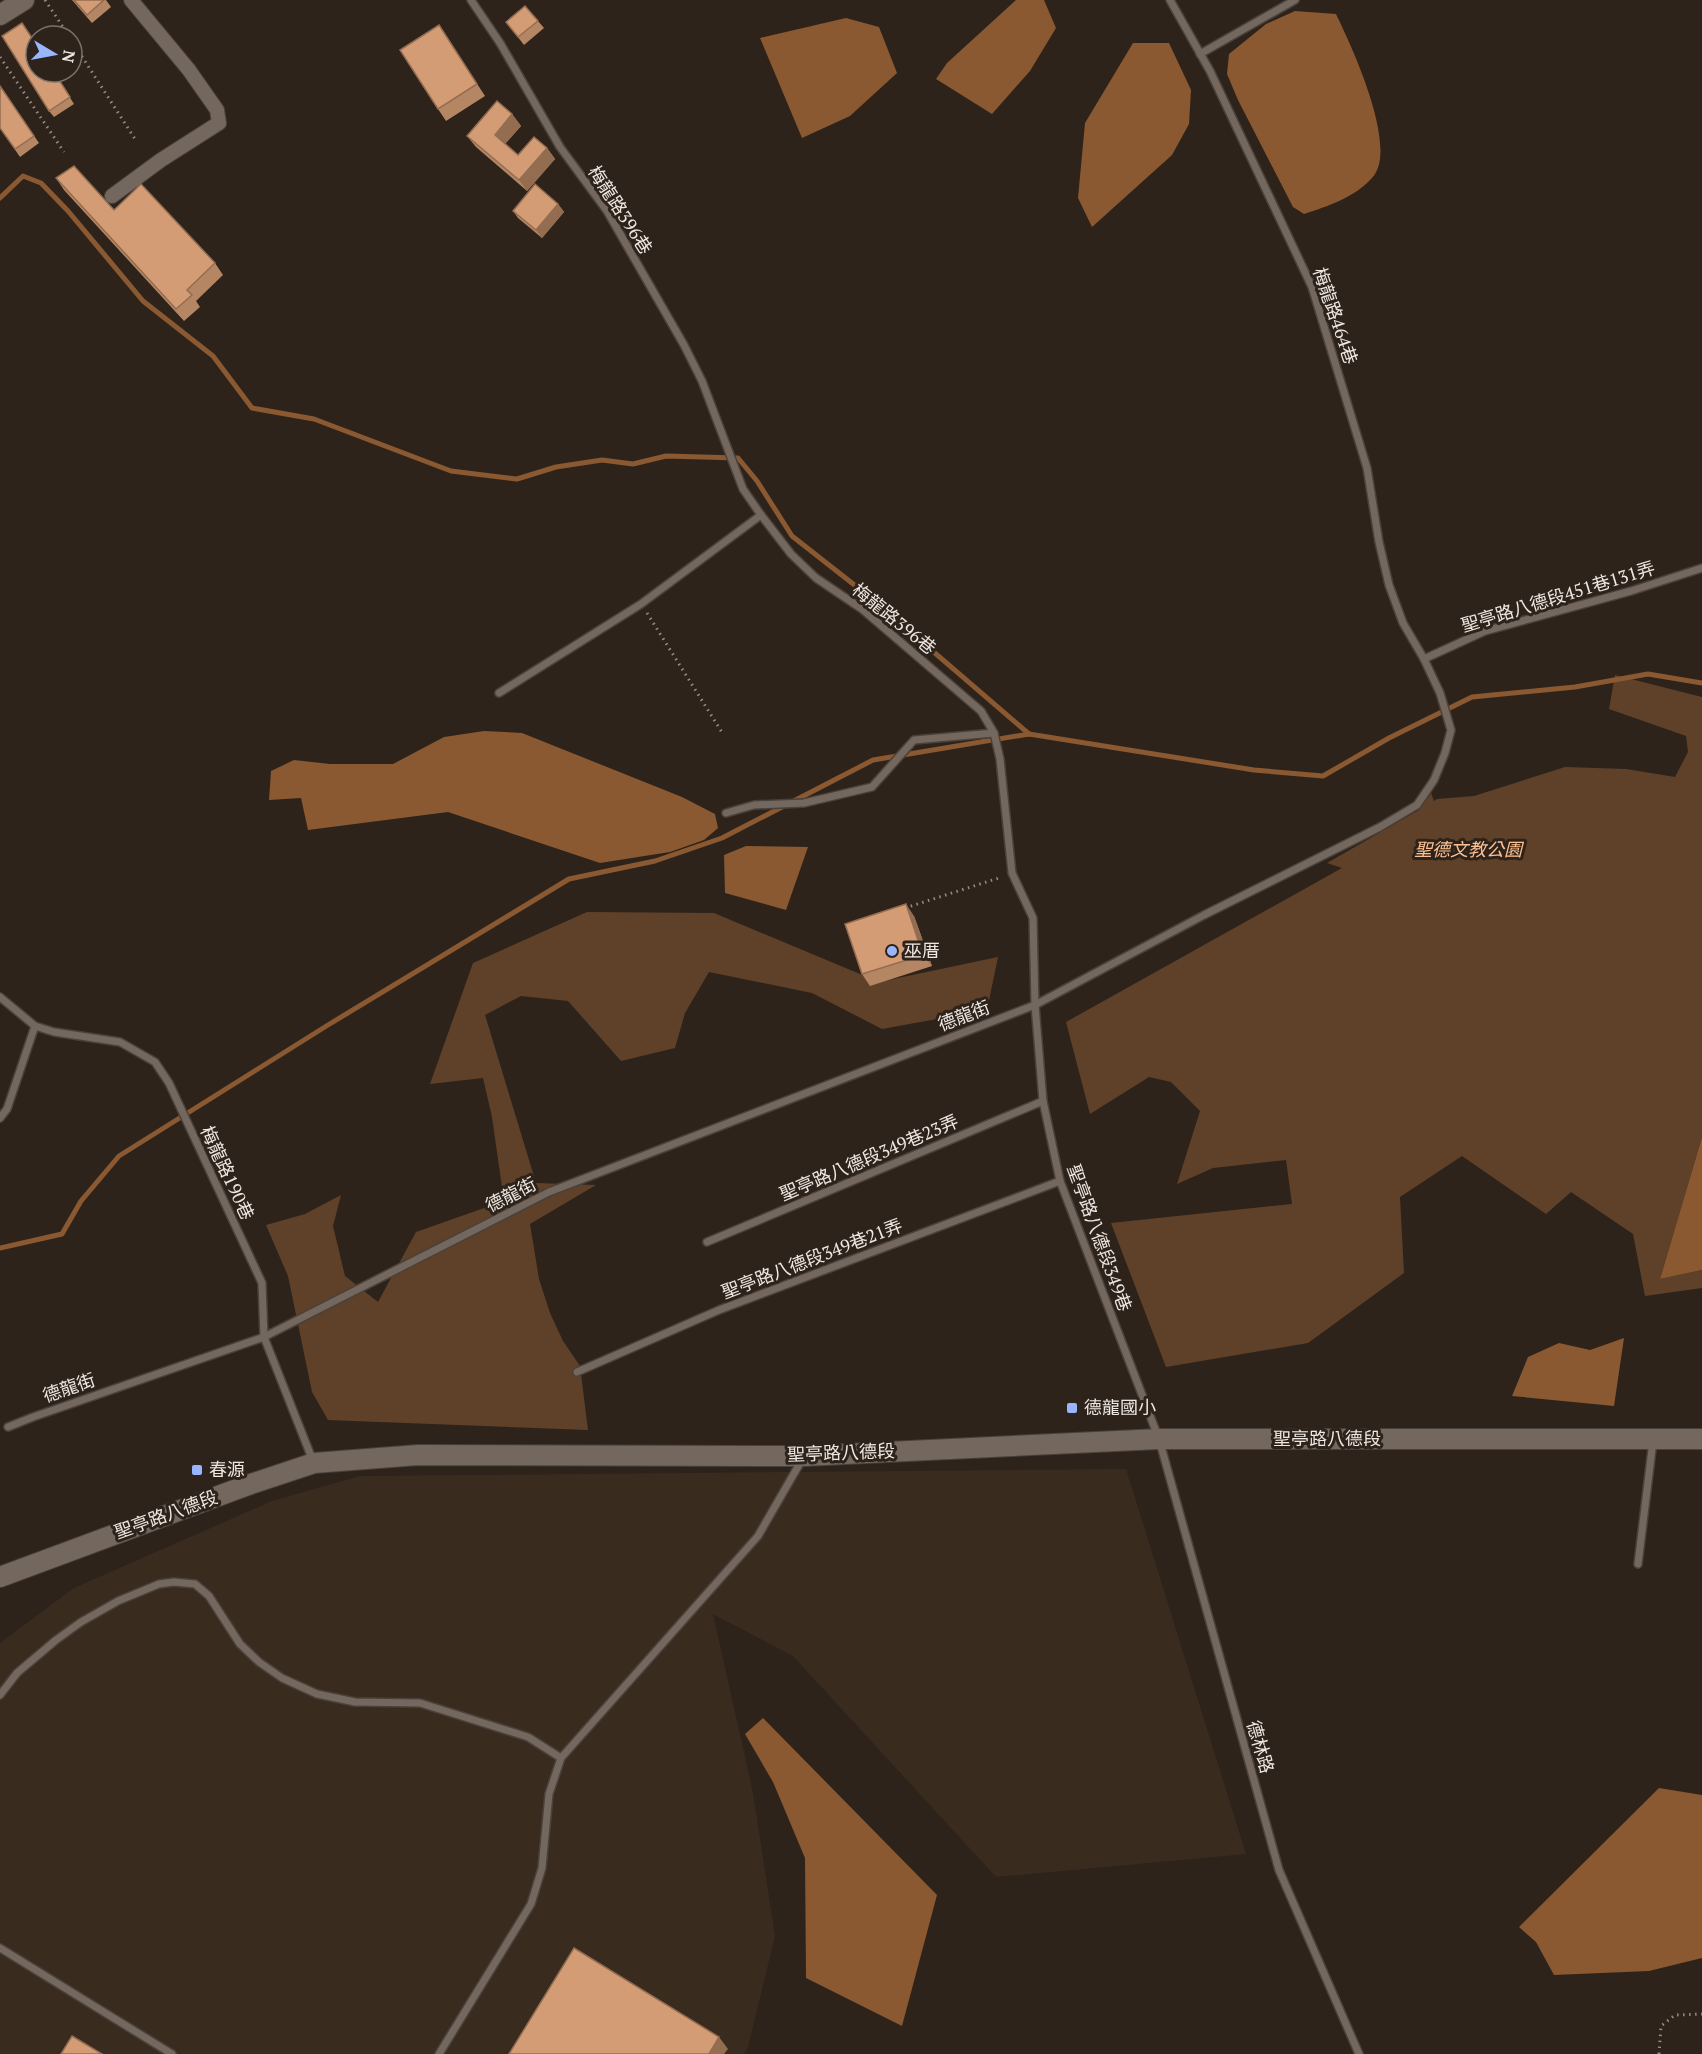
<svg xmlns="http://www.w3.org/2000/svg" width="1702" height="2054" font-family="'PT Serif','Noto Sans TC',serif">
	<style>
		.built { fill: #3a2b1f }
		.green { fill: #5f4129 }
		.water { fill: #8a5931 }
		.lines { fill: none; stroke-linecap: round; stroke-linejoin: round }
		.stream { stroke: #8a5931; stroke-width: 5 }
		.lane-casing { stroke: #49413b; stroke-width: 10 }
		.street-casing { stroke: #49413b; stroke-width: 16 }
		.secondary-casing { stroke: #49413b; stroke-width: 22 }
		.path { stroke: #968d87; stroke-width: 3; stroke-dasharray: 1.5 4.5; stroke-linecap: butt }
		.lane { stroke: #73675e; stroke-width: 7 }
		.street { stroke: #73675e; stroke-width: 14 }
		.secondary { stroke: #73675e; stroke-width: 20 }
		.wall { fill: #b58664 }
		.shaded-wall { fill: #946d51 }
		.building { fill: #d39c74; stroke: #946d51; stroke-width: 1.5 }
		.poi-dot { fill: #99b5fd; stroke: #2d231b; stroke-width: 2 }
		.labels { text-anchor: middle; stroke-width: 6; stroke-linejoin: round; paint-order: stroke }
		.street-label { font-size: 18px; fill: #eee7e2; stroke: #2d231b }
		.park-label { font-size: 18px; font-style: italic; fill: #fdc093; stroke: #2d231b }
		.poi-label { font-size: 18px; fill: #eee7e2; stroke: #2d231b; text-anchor: start }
	</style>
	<rect width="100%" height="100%" fill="#2d231b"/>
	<path class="built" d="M1126 1469 1246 1854 996 1877 793 1656 713 1614 753 1793 775 1936 748 2047 744 2054H0V1643L74 1588 272 1501 360 1476Z"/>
	<g class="green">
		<path d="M1615 675 1702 697V1137L1660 1279 1702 1270V1288L1645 1296 1633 1234 1571 1192 1546 1214 1462 1156 1400 1197 1404 1273 1308 1343 1166 1367 1111 1223 1292 1204 1286 1160 1213 1168 1177 1184 1200 1111 1171 1082 1149 1077 1090 1114 1066 1022 1342 868 1327 863 1419 810 1431 793 1434 801 1437 799 1474 796 1565 767 1626 769 1675 777 1688 752 1686 736 1609 709Z"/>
		<path d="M587 912 714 913 879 982 998 957 987 1010 882 1029 812 993 709 972 685 1013 675 1048 621 1061 568 1001 521 996 485 1015 536 1183 596 1185 530 1224 539 1279 550 1313 563 1341 580 1366 588 1430 328 1420 312 1392 288 1276 266 1225 305 1214 341 1195 333 1226 345 1276 378 1302 416 1232 504 1201 492 1117 483 1078 430 1084 473 963Z"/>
	</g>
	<g class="water">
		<path d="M1016 0H1044L1056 28 1030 71 992 114 936 79 947 63Z"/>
		<path d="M1295 11 1336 14C1351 45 1400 149 1372 178 1354 198 1328 206 1304 214L1293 207 1238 100 1227 74 1229 54 1266 24Z"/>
		<path d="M846 18 879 27 897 73 850 116 802 138 760 38Z"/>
		<path d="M1133 43H1169L1191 90 1189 124 1172 155 1092 227 1078 198 1085 123Z"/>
		<path d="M484 731 522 733 682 797 715 814 718 828 704 840 670 852 600 863 448 812 308 830 301 798 269 800 271 771 294 760 330 764H393L444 737Z"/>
		<path d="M746 846 808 847 786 910 725 893 724 855Z"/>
		<path d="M1702 1137V1270L1660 1279Z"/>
		<path d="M1624 1338 1614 1406 1512 1396 1528 1357 1559 1343 1590 1350Z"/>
		<path d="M763 1718 937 1895 902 2026 806 1978 805 1858 773 1782 745 1734Z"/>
		<path d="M1659 1788 1702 1795V1958L1649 1971 1554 1975 1536 1942 1519 1927Z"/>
	</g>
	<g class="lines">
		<g class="stream">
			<path d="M0 198 23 176 41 183 68 211 143 301 213 356 252 408 314 419 451 471 517 479 556 467 602 460 633 464 666 456 738 458 757 481 792 536 871 598 1029 734"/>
			<path d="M0 1248 62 1234 81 1201 119 1156 328 1025 569 879 655 861 722 838 873 760 1029 734 1254 770 1323 776 1389 738 1472 697 1575 687 1648 674 1702 683"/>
		</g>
		<defs>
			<g id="lane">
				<path d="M471 0 500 43 560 147 607 211 684 345 702 381 743 489 761 515 791 554 816 578 862 609 981 711 994 733 914 740 872 787 804 803 754 805 726 813"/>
				<path d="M1200 54 1295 0"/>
				<path d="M1424 659 1485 631 1631 591 1702 568"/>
				<path d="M499 693 641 604 761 515"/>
				<path d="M994 733 1000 759 1012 873 1033 918 1035 1005 1043 1101 1060 1181 1159 1439 1279 1870 1359 2054"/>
				<path d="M0 997 35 1026 54 1032 120 1042 155 1062 169 1083 262 1283 264 1337 313 1461"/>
				<path d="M0 1118 7 1109 35 1026"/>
				<path d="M707 1242 1043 1101"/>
				<path d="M577 1372 719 1310 1060 1181"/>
				<path d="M8 1427 33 1417 264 1337 549 1192 1035 1005 1204 915 1380 827 1417 805 1434 780 1445 753 1451 730 1440 693 1424 659 1403 623 1389 585 1379 542 1367 468 1312 287 1210 71 1170 0"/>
				<path d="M1638 1564 1653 1441"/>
				<path d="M0 1695 17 1673 56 1640 81 1622 118 1601 159 1584 174 1582 195 1584 209 1596 240 1644 259 1662 282 1678 317 1694 355 1702 420 1703 528 1737 561 1758"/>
				<path d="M0 1948 172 2054"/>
				<path d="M439 2054 531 1904 542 1868 549 1794 561 1758 758 1536 803 1458"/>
			</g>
			<path id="street" d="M112 196 161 160 219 123 217 110 189 70 131 0"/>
			<g id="secondary">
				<path d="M0 15 24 0"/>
				<path d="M0 1577 248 1485 314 1463 418 1455 804 1456 1159 1439H1702"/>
			</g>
		</defs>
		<use href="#lane" class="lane-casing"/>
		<use href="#street" class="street-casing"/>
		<use href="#secondary" class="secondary-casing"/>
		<g class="path">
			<path d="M45 0 69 36"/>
			<path d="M72 41 135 139"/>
			<path d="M0 57 64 152"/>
			<path d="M647 613 723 734"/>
			<path d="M905 908 1002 877"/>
			<path d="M1659 2054 1661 2026 1675 2015 1702 2014"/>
		</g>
		<use href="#lane" class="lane"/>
		<use href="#street" class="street"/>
		<use href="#secondary" class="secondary"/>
	</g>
	<g class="wall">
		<path d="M72 0H106L111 7 92 23Z"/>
		<path d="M538 21 544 28 524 45 506 22Z"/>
		<path d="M439 25 485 96 446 121 438 109Z"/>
		<path d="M54 72 74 104 54 117 49 111Z"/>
		<path d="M0 86 39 143 20 157 0 128Z"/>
		<path d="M512 114 521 126 505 144 518 155 547 148 555 159 527 191 476 147 467 136Z"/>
		<path d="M56 178 215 263 223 275 196 301 200 307 184 321 64 190Z"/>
		<path d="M558 204 564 212 542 238 518 218 513 211Z"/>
		<path d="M914 916 932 966 870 986 862 974Z"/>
	</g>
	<g class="shaded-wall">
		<path d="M512 114 521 126 503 146 495 135Z"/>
		<path d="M547 148 555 159 527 191 519 180Z"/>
		<path d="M558 204 564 212 542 238 536 230Z"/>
		<path d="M906 904 914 916 932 966 923 955Z"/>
		<path d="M719 2037 728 2049 724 2054H709Z"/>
	</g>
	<g class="building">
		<path d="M74 0H104L87 15Z"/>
		<path d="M525 6 538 21 518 37 506 22Z"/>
		<path d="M22 23 36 44V72H54L70 97 49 111 2 36Z"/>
		<path d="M439 25 477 84 438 109 400 50Z"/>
		<path d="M0 86 34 136 15 149 0 128Z"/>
		<path d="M497 101 512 114 495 135 518 155 534 137 547 148 519 180 467 136Z"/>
		<path d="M74 166 114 210 141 184 215 263 187 290 192 295 176 309 56 178Z"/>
		<path d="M535 184 558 204 536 230 513 211Z"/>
		<path d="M906 904 923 955 862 974 845 924Z"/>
		<path d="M574 1948 719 2037 709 2054H509Z"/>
		<path d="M72 2036 102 2054H61Z"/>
	</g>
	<g class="poi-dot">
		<circle cx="892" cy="951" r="6"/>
		<rect x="1066" y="1402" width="12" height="12" rx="3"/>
		<rect x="191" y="1464" width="12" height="12" rx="3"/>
	</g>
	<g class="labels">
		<g class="street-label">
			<text transform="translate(620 210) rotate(57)" y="6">梅龍路396巷</text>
			<text transform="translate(1335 316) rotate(71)" y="6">梅龍路464巷</text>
			<text transform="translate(1558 597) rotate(-17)" y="6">聖亭路八德段451巷131弄</text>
			<text transform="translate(894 619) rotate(39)" y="6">梅龍路396巷</text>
			<text transform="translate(964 1016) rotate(-21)" y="6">德龍街</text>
			<text transform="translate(869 1158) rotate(-23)" y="6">聖亭路八德段349巷23弄</text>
			<text transform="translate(227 1173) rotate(65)" y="6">梅龍路190巷</text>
			<text transform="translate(511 1195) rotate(-27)" y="6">德龍街</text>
			<text transform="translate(1099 1238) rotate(70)" y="6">聖亭路八德段349巷</text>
			<text transform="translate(812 1259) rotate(-21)" y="6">聖亭路八德段349巷21弄</text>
			<text transform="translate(69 1388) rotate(-19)" y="6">德龍街</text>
			<text x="1327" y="1445">聖亭路八德段</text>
			<text transform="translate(841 1453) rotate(-2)" y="6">聖亭路八德段</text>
			<text transform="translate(166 1515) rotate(-20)" y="6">聖亭路八德段</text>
			<text transform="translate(1260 1747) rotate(74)" y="6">德林路</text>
		</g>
		<g class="park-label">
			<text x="1468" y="856">聖德文教公園</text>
		</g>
		<g class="poi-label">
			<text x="904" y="957">巫厝</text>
			<text x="1084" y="1414">德龍國小</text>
			<text x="209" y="1476">春源</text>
		</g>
	</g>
	<g transform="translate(54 54) rotate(100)"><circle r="28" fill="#2d231b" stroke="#7a716b" stroke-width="1.5"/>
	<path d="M0-4.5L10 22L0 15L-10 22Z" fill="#99b5fd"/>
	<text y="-9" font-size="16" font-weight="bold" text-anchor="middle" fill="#eee7e2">N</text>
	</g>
</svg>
